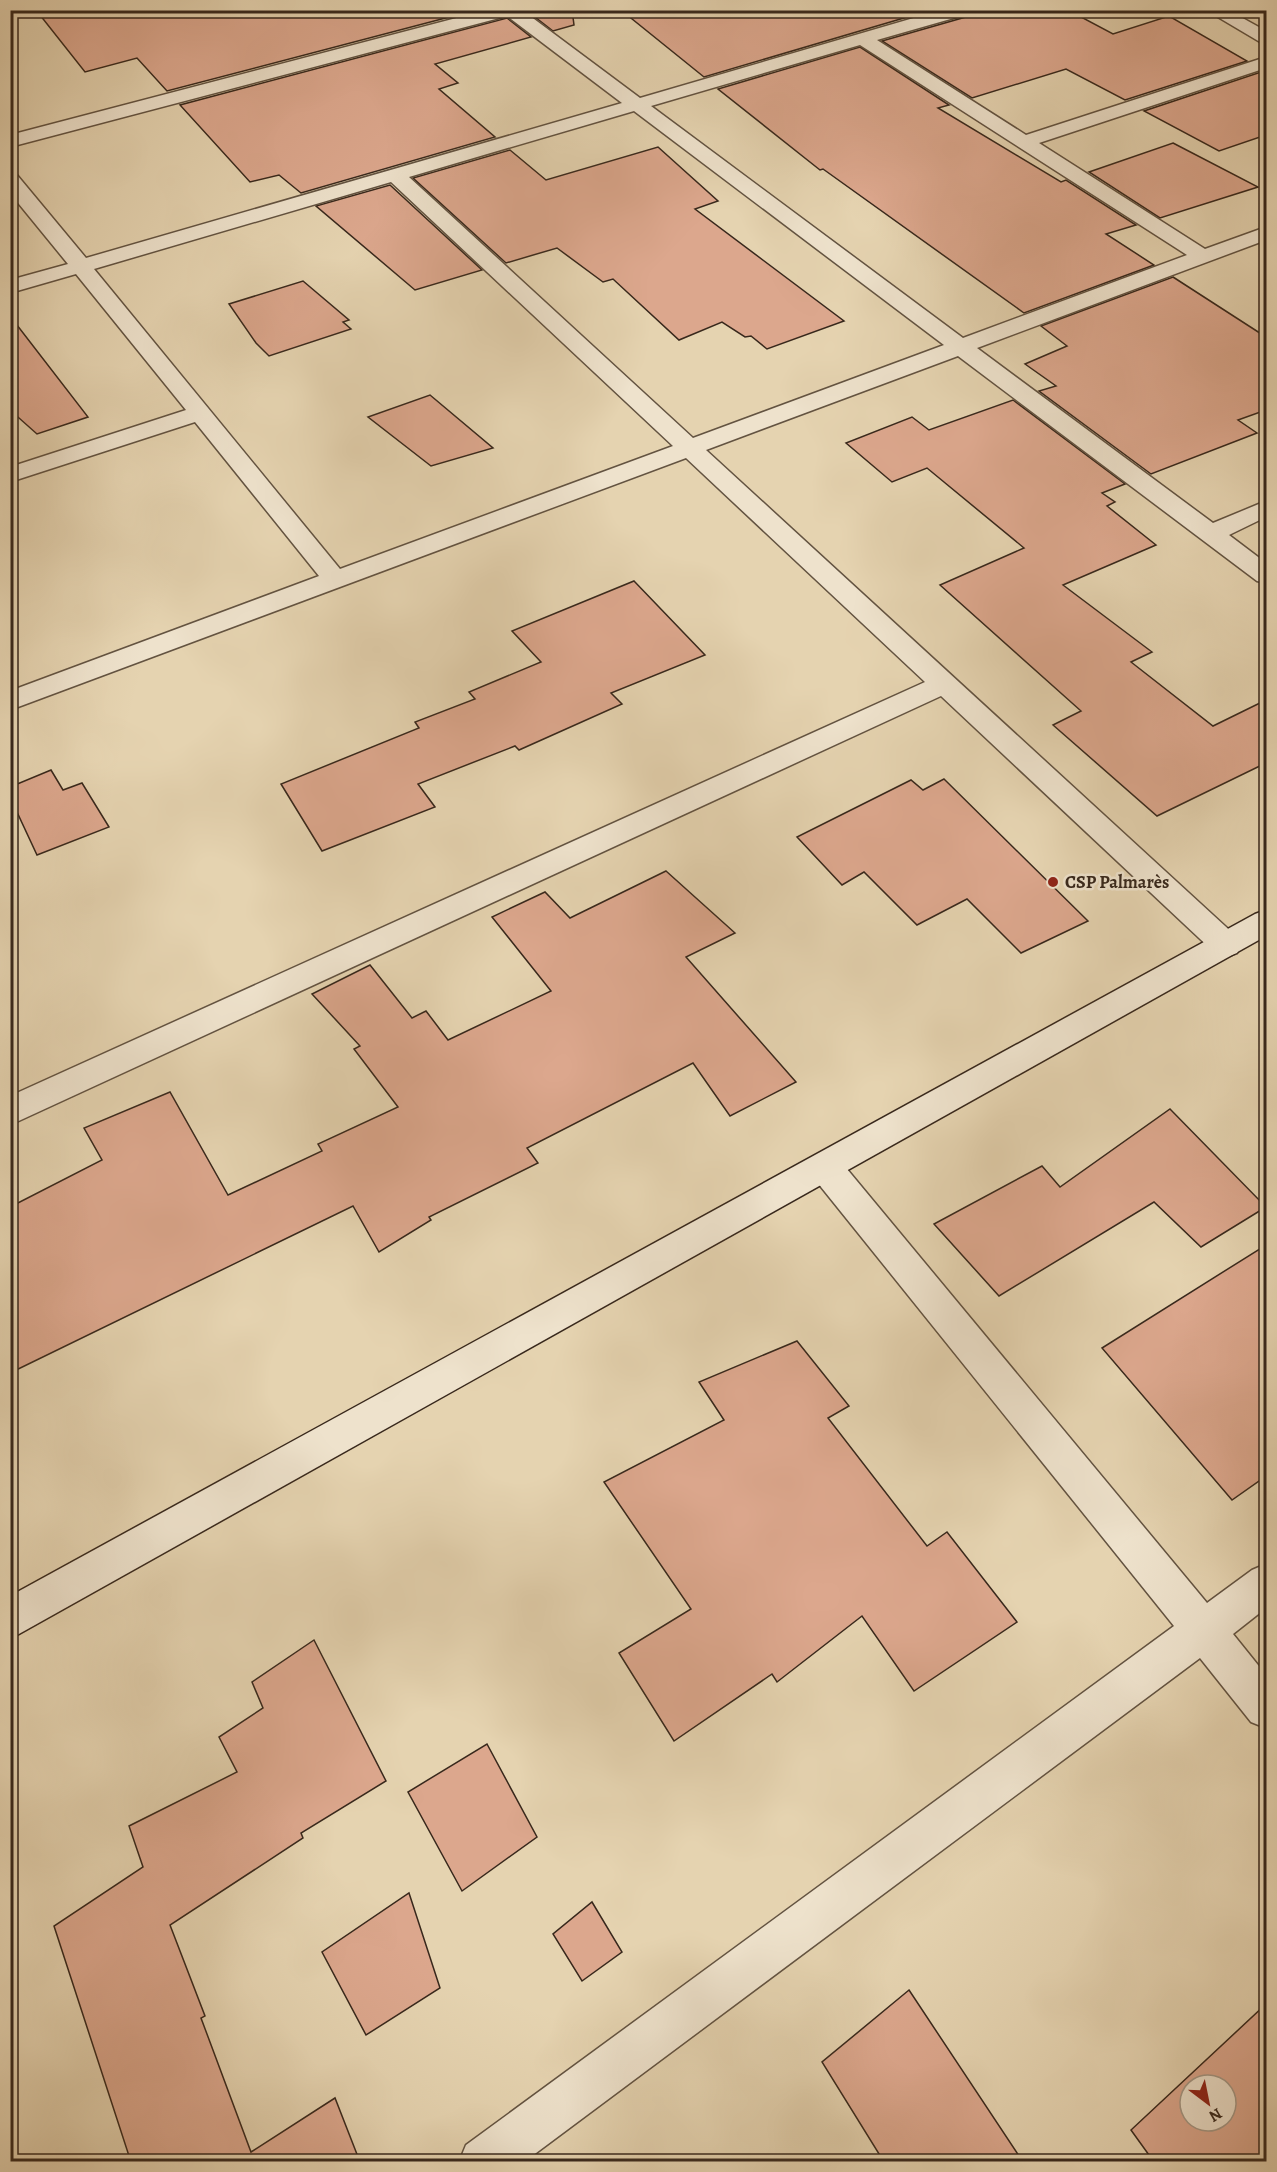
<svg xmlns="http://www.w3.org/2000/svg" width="1277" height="2172" font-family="Alegreya,serif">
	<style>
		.building { fill: #dca78d; stroke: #38281c; stroke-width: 1.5; fill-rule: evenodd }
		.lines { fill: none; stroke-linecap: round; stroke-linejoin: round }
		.street-casing { stroke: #635341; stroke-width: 3 }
		.secondary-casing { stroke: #38281c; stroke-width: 3 }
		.street { fill: #eee2cc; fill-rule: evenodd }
		.secondary { fill: #eee2cc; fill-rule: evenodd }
		.poi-dot { fill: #8f2418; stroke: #eee2cc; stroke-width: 2 }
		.labels { text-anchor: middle; stroke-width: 5; stroke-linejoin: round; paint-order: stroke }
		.poi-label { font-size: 18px; font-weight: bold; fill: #38281c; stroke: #eee2cc; text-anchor: start }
	</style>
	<rect width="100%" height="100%" fill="#e5d3b0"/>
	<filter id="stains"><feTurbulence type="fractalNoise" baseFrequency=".00333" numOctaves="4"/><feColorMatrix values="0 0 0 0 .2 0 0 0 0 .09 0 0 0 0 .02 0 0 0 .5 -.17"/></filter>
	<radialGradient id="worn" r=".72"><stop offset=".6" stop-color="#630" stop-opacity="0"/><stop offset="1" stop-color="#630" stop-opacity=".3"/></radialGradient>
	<g class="building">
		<path d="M36 10H476L167 91 137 58 85 72Z"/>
		<path d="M526 10H572L574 25 553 31Z"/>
		<path d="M621 10H931L704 77Z"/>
		<path d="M972 10H1068L1113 34 1169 16 1247 61 1125 100 1066 69 972 98 882 41 969 16Z"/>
		<path d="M507 18 531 37 435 64 458 83 439 89 495 137 301 193 279 175 250 182 180 105Z"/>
		<path d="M860 47 949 105 938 108 1061 182 1066 180 1136 225 1106 234 1154 265 1024 313 823 169 820 170 718 89Z"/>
		<path d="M1264 71 1266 72V135L1219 151 1144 111Z"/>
		<path d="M1173 143 1258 187 1160 218 1089 172Z"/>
		<path d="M658 147 718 201 695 209 844 321 767 349 751 336 745 337 722 322 679 340 613 279 603 282 557 248 506 263 413 178 510 150 546 180Z"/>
		<path d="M390 185 482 270 415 290 316 206Z"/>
		<path d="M1173 277 1266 337V410L1238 420 1257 433 1151 474 1039 391 1056 386 1025 364 1067 346 1041 326Z"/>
		<path d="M303 281 349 320 343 322 351 329 269 356 256 343 229 304Z"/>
		<path d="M10 316 88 417 37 434 10 410Z"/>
		<path d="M430 395 493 448 431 466 368 417Z"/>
		<path d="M1013 400 1125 484 1102 493 1115 502 1107 506 1156 545 1063 585 1152 652 1131 662 1213 726 1266 700V763L1157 816 1053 725 1081 711 940 585 1024 548 927 468 892 482 846 443 912 417 929 430Z"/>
		<path d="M634 581 705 655 611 693 622 704 519 750 515 746 418 784 435 807 322 851 281 784 419 728 415 722 475 699 469 692 541 662 512 631Z"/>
		<path d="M51 770 63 790 82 783 109 827 37 855 10 797V787Z"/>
		<path d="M944 779 1088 921 1021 953 967 899 917 925 864 872 842 885 797 837 911 780 923 790Z"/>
		<path d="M666 871 735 933 686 957 796 1082 730 1116 693 1063 527 1148 538 1163 429 1217 431 1220 379 1252 353 1206 10 1373V1207L102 1160 84 1128 170 1092 228 1195 322 1151 318 1144 398 1107 354 1049 360 1046 312 994 370 965 412 1018 426 1011 448 1040 551 991 492 917 545 892 570 918Z"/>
		<path d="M1170 1109 1266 1207 1201 1247 1154 1202 999 1296 934 1224 1042 1166 1060 1187Z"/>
		<path d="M1266 1245V1476L1232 1500 1102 1348Z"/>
		<path d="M797 1341 849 1406 828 1418 927 1546 947 1532 1017 1622 914 1691 862 1616 777 1682 772 1674 674 1741 619 1653 691 1609 604 1482 724 1420 699 1382Z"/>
		<path d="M314 1640 386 1781 301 1833 303 1838 170 1925 205 2016 201 2018 251 2152 335 2098 360 2162H131L54 1926 143 1867 129 1826 237 1772 219 1737 263 1708 252 1682Z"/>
		<path d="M487 1744 537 1837 462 1891 408 1792Z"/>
		<path d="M409 1893 440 1988 366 2035 322 1952Z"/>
		<path d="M592 1902 622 1952 582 1981 553 1934Z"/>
		<path d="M909 1990 1023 2162H884L822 2062Z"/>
		<path d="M1266 2004V2162H1154L1131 2130ZM1190 2085H1226V2121H1190Z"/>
	</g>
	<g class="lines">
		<defs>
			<g id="street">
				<path d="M10 10H30L28 14 10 18Z"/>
				<path d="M487 10H522L640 98 941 10H970L968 14 877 40 1026 135 1266 57V68L1039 143 1205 249 1266 227V240L977 348 1213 523 1266 501V517L1229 535 1266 563V583L1257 581 958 356 706 450 1237 937 1241 945 1237 953 1226 957 1215 953 941 696 10 1125V1096L925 682 686 458 10 710V691L319 576 195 422 10 482V467L186 410 76 274 10 293V280L68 264 10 193V173L17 175 86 258 622 103 507 16 10 147V135ZM860 45 1187 255 963 338 651 106ZM634 111 944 345 693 438 409 177ZM391 182 673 446 340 569 94 269Z"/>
				<path d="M1206 10H1228L1266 31V43L1260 42Z"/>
				<path d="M825 1152 837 1157 1207 1603 1252 1570 1266 1564V1608L1233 1634 1266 1675V1728L1251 1722 1200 1658 524 2162H459L466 2145 1174 1626 813 1177 808 1167 813 1157Z"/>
			</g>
			<path id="secondary" d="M1266 910V936L10 1639V1596L1255 914Z"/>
		</defs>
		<use href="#street" class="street-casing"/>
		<use href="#secondary" class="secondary-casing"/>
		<use href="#street" class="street"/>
		<use href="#secondary" class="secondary"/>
	</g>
	<circle class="poi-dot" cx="1053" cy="882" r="6"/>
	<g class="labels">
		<g class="poi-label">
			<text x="1065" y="888">CSP Palmarès</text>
		</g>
	</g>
	<rect width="1277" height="2172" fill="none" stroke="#e5d3b0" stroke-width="36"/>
	<rect x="12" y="12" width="1253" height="2148" fill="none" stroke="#38281c" stroke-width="3"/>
	<rect x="18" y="18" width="1241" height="2136" fill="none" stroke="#38281c" stroke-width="1.5"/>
	<g transform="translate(1208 2103) rotate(148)"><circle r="28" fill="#eee2cc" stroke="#a59886" stroke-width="1.5"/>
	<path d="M0-4.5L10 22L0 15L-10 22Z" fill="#8f2418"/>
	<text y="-9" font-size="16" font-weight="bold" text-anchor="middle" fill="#38281c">N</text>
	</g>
	<rect width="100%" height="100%" filter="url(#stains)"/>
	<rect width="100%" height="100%" fill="url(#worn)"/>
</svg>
